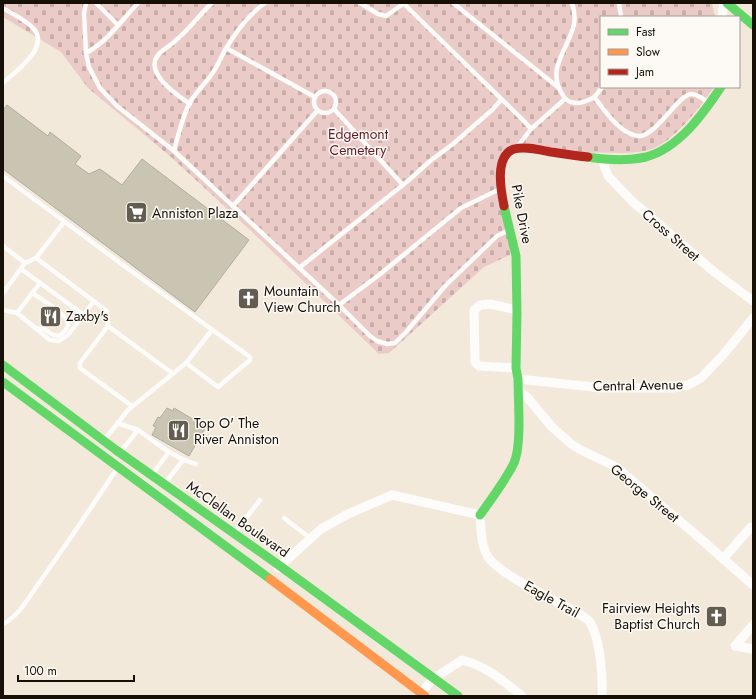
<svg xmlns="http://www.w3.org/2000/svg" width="756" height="699" font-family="Jost,sans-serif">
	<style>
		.cemetery { fill: url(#cemetery-stones) }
		.building { fill: #cac5b3; stroke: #b0aca1 }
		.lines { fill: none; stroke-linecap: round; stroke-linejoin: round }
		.lane { stroke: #fdfcfa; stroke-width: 4.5 }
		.street { stroke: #fdfcfa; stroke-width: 9 }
		.fast { stroke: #63d668; stroke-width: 9 }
		.slow { stroke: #ff974d; stroke-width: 9 }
		.jam { stroke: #b3261e; stroke-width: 9 }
		.labels { text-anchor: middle; stroke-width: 3; stroke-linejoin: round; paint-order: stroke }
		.park-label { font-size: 14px; fill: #641928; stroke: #fdf9f4 }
		.poi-label { font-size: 14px; fill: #161007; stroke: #fdf9f4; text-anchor: start }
		.street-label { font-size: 14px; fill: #161007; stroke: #fdf9f4 }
	</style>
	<defs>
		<pattern id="cemetery-stones" width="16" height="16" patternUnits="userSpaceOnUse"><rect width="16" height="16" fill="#ebcbc7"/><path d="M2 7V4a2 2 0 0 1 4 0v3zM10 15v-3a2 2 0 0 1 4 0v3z" fill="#c9ada9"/></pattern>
	</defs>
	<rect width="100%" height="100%" fill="#f2e9db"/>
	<path class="cemetery" d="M3 3H712L715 17H601V87H714C702 105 676 138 656 147 647 152 636 152 626 153L502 151 510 255 484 267 389 353 379 354 248 228 171 157 88 88 61 52 3 17Z"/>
	<g class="building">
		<path d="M7 105 48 136 50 132 81 156 75 164 89 174 100 169 122 185 142 159 249 240 195 312 3 169V110Z"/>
		<path d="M167 408 173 411 174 408 206 427 189 456 152 435 156 427 153 426 158 417 160 418Z"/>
	</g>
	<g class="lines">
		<g class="lane">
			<path d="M86 3 84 13 86 53 89 67 100 88 117 106 174 151 339 305 370 336 377 341 387 344 395 343 406 332 446 285 497 236 509 230"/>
			<path d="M96 3 118 25"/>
			<path d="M360 3 378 14 386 16 403 4"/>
			<path d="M403 3 524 121 531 129"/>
			<path d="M453 3 559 88"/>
			<path d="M572 3C575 12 576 22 572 31 564 55 546 71 564 97 568 103 577 104 583 102 595 98 595 97 602 87"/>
			<path d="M619 3 621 17"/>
			<path d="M3 8C12 14 24 19 32 27 52 46 16 71 3 83"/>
			<path d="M226 48 315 97"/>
			<path d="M86 53C108 41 121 21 138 3"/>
			<circle cx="325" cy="102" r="11"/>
			<path d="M595 98C605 111 620 134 638 136 655 138 679 93 692 94 698 95 704 99 708 103"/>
			<path d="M190 104C177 95 144 73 158 55 163 49 170 46 175 41 189 30 199 15 212 3"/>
			<path d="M334 109 403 185"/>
			<path d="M518 146 531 129 565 99"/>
			<path d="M174 151C178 135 182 119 189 104 195 93 204 85 212 74 217 67 221 58 225 50 235 33 249 14 265 3"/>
			<path d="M3 176 127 268 250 357V360L218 387 186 363 128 410 106 438"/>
			<path d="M233 206 317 111"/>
			<path d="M3 246 25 263"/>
			<path d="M36 258 64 222"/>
			<path d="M299 268 409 180 430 161 453 144 492 110 501 100"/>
			<path d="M21 269 84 315"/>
			<path d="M3 293 25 263 36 258 107 311 108 326 172 373"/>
			<path d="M32 293C40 298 68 315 68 323 69 328 63 333 59 336L53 335 44 329 35 328"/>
			<path d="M339 305 379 275 461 208 500 189"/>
			<path d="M3 310 17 313 50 340 59 341 68 335 94 301"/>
			<path d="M17 313 40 283"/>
			<path d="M108 326 80 363V368L132 406"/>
			<path d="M186 363 212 330"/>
			<path d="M117 423 138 430 122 450"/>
			<path d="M138 430C157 443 173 458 196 464"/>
			<path d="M153 473 169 452"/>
			<path d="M166 482 183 460"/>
			<path d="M284 518 310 538"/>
			<path d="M235 532 260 500"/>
			<path d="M3 624C19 616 29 597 39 583 65 546 91 508 116 470"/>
		</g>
		<g class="street">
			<path d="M722 17 724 3"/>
			<path d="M602 159 608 176 632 201 713 271 753 301"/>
			<path d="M516 368 479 366 475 362 474 310 480 305 490 304 517 310"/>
			<path d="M518 379 603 388H672L688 385 701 378 723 355 753 318"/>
			<path d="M518 390 527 397 552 427 570 443 579 449 616 467 695 534 753 585"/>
			<path d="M723 559 751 527"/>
			<path d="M278 568 321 529 348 514 392 495 480 515C481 529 481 545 488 557 500 575 560 603 581 615 584 617 587 619 589 621 600 636 603 677 602 696"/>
			<path d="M753 625 735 646 753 649"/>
			<path d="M421 693 433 679 462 660C486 666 502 680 522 696"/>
		</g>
		<g class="fast">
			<path d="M727 3 753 25"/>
			<path d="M588 157C607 160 628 161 646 157 679 148 703 114 721 87"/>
			<path d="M3 365 116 450 280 566 458 696"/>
			<path d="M3 382 270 579"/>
			<path d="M480 515C492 498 505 481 514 463 522 444 518 401 518 379L516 368 517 313 516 256 504 206"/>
		</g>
		<path class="slow" d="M270 579 425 696"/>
		<path class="jam" d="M504 206C501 191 494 156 514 149 526 146 540 150 551 152 564 154 576 156 588 157"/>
	</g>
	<defs>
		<symbol id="supermarket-square" viewBox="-11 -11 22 22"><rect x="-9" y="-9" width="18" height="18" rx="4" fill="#635c51" stroke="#fdf9f4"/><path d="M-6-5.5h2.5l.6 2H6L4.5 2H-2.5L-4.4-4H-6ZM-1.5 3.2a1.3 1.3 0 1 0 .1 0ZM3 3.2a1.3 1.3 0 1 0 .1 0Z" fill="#fff"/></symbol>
		<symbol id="church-square" viewBox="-11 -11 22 22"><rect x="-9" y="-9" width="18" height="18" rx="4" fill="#635c51" stroke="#fdf9f4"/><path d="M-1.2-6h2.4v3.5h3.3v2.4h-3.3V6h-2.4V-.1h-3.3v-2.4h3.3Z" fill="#fff"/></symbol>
		<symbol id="restaurant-square" viewBox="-11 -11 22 22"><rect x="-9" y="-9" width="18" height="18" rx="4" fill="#635c51" stroke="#fdf9f4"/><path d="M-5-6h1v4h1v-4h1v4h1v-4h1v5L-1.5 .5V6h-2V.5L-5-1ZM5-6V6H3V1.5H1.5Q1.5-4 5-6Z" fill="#fff"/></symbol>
	</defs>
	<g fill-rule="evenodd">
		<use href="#supermarket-square" x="124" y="200" width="25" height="25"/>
		<use href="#church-square" x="236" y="286" width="25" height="25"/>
		<use href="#restaurant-square" x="38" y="304" width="25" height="25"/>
		<use href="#restaurant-square" x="166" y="418" width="25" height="25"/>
		<use href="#church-square" x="704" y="604" width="25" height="25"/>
	</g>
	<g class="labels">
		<g class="park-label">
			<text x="358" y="139">Edgemont<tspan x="358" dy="16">Cemetery</tspan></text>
		</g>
		<g class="poi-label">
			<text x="152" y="218">Anniston Plaza</text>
			<text x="264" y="296">Mountain<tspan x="264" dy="16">View Church</tspan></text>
			<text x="66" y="321">Zaxby's</text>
			<text x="194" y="428">Top O' The<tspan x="194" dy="16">River Anniston</tspan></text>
			<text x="700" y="613" text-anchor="end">Fairview Heights<tspan x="700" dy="16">Baptist Church</tspan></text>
		</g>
		<g class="street-label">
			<text transform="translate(522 214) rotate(79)" y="5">Pike Drive</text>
			<text transform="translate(671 235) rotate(41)" y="5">Cross Street</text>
			<text transform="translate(638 385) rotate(-1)" y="5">Central Avenue</text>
			<text transform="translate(645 493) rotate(39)" y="5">George Street</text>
			<text transform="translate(238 519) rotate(35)" y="5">McClellan Boulevard</text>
			<text transform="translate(552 599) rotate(29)" y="5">Eagle Trail</text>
		</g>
	</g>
	<rect width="756" height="699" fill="none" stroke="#161007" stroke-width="8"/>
	<rect x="600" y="16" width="140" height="72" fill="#fdf9f4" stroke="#a19c95"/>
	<rect x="608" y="29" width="20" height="6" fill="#63d668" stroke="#a19c95"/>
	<text x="636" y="36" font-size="12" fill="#161007">Fast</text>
	<rect x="608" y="49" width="20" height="6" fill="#ff974d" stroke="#a19c95"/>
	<text x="636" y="56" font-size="12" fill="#161007">Slow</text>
	<rect x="608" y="69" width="20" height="6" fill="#b3261e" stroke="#a19c95"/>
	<text x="636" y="76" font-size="12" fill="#161007">Jam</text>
	<path d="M18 675v6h116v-6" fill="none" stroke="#161007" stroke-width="2"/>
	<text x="24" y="675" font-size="12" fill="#161007" stroke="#fdf9f4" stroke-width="3" paint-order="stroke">100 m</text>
</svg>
